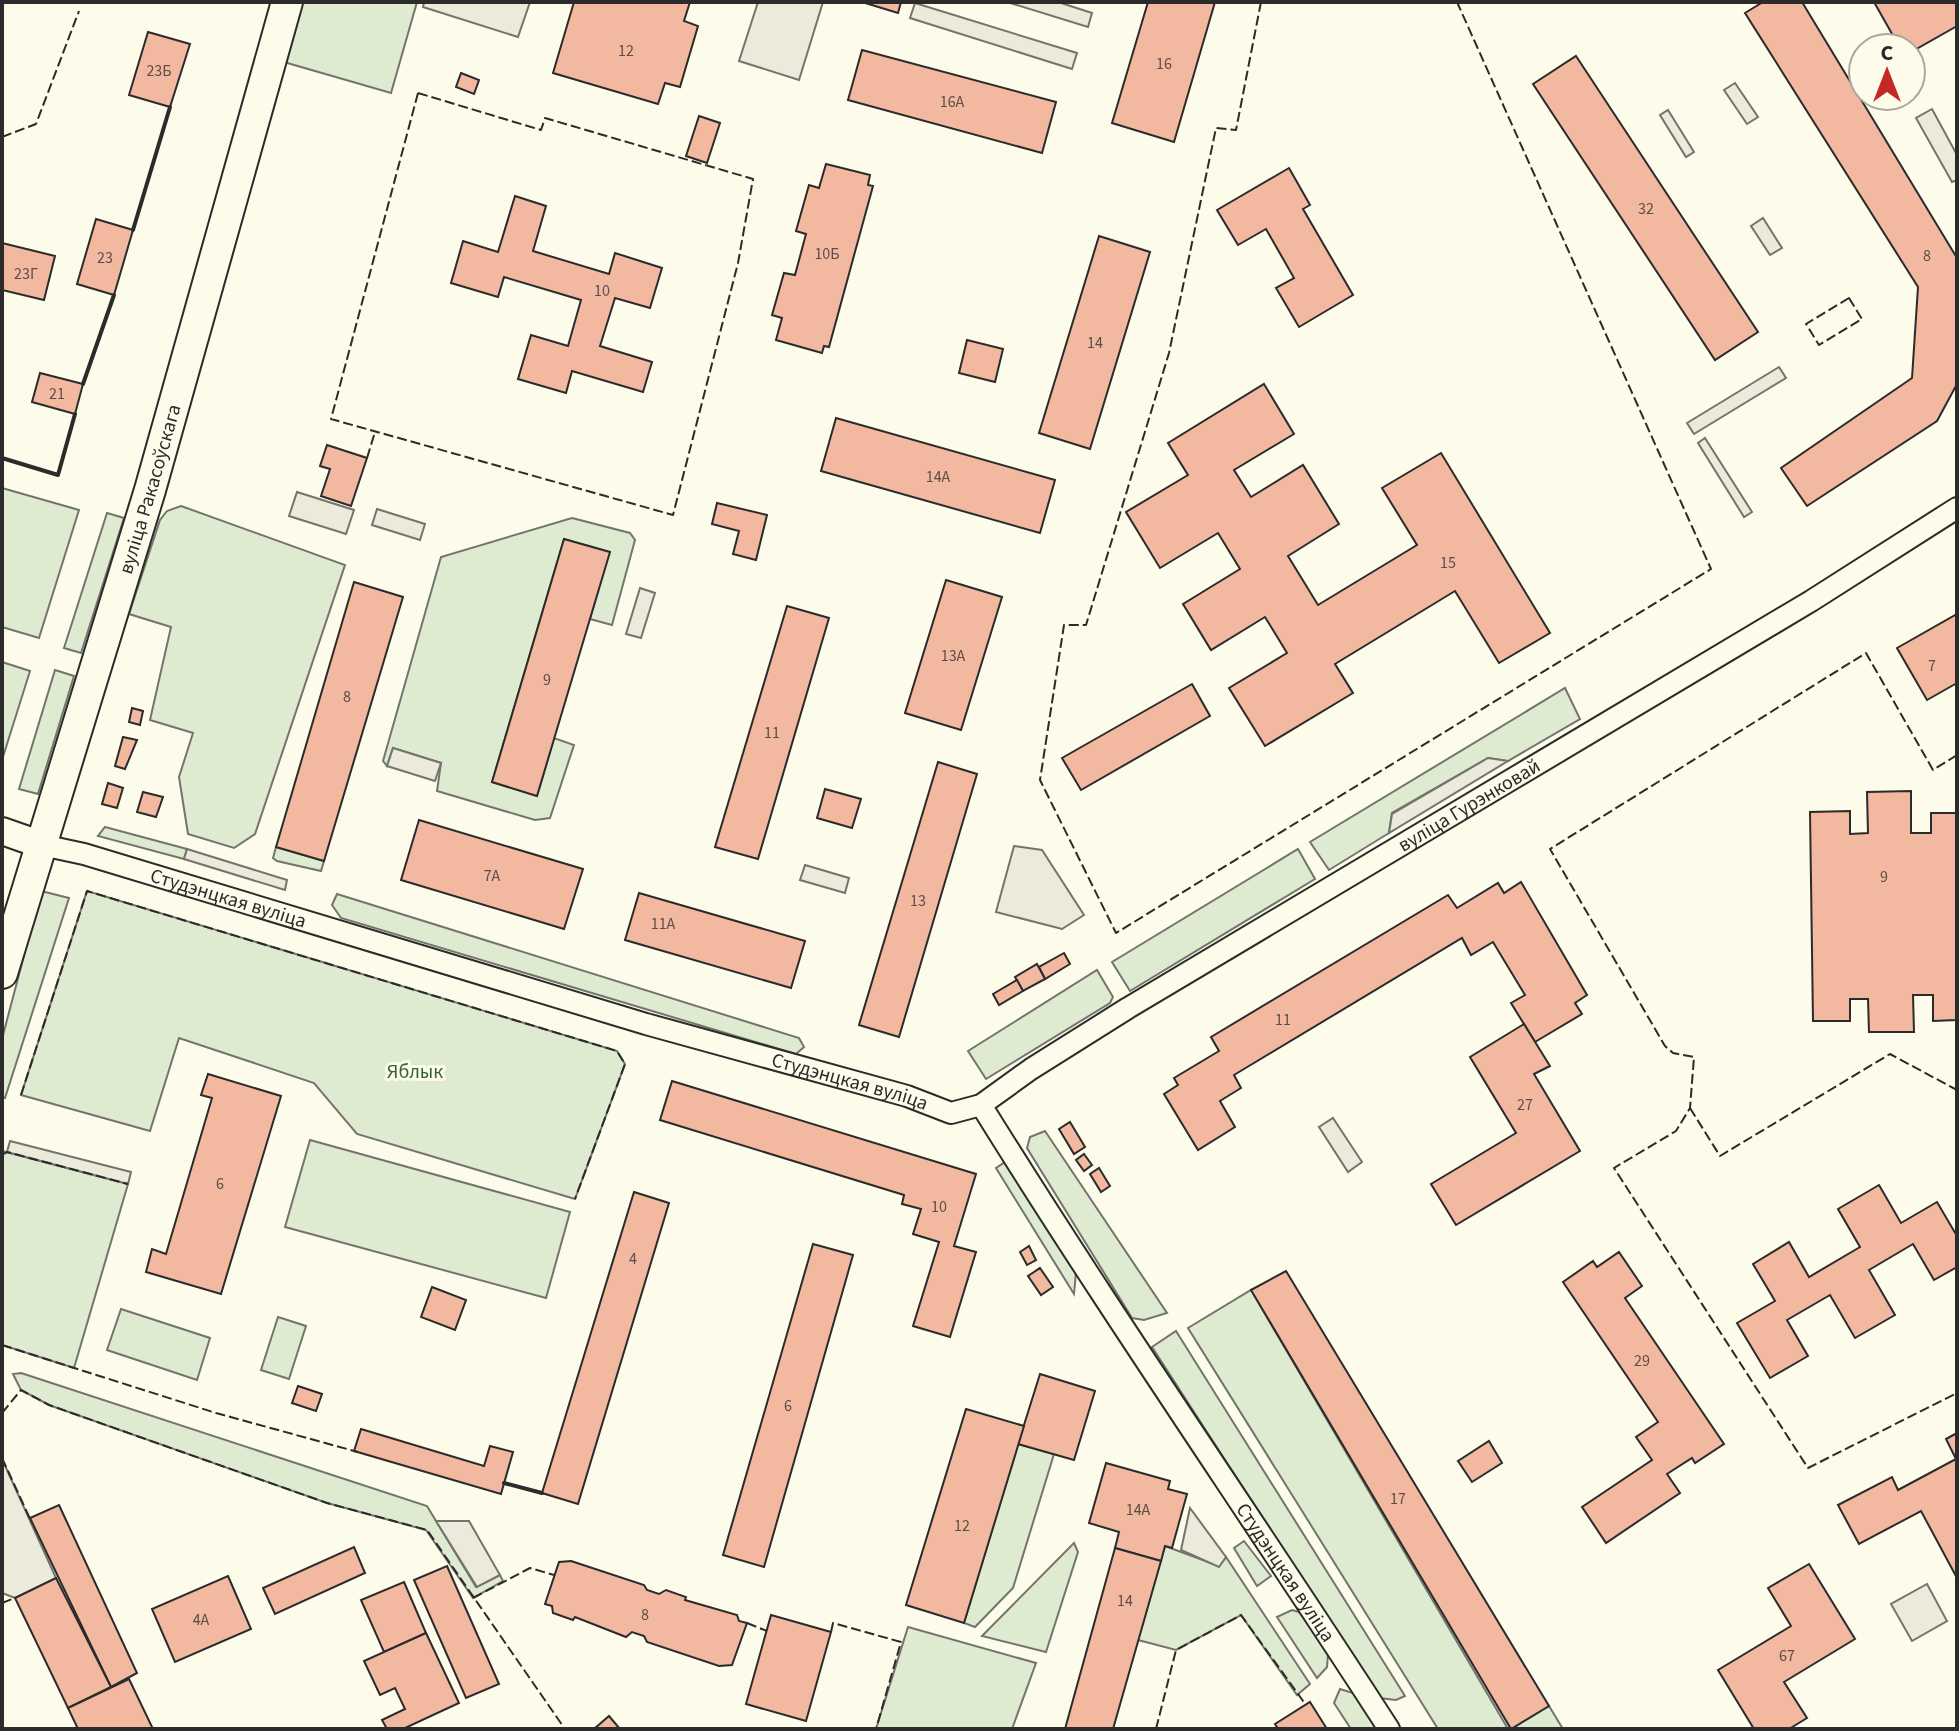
<svg xmlns="http://www.w3.org/2000/svg" width="1959" height="1731" font-family="'Source Sans 3',sans-serif">
	<style>
		.green { fill: #deebd1; stroke: #74746e; stroke-width: 2 }
		.parking { fill: #eceadb; stroke: #74746e; stroke-width: 2 }
		.building { fill: #f2b8a0; stroke: #2b2b2b; stroke-width: 2 }
		.lines { fill: none; stroke-linecap: round; stroke-linejoin: round }
		.minor-casing { stroke: #2b2b2b; stroke-width: 24 }
		.tertiary-casing { stroke: #2b2b2b; stroke-width: 30 }
		.secondary-casing { stroke: #2b2b2b; stroke-width: 34 }
		.minor { stroke: #fdfbea; stroke-width: 20 }
		.tertiary { stroke: #fdfbea; stroke-width: 26 }
		.secondary { stroke: #fdfbea; stroke-width: 30 }
		.fence { stroke: #2b2b2b; stroke-width: 2; stroke-dasharray: 10 4; stroke-linecap: butt }
		.wall { stroke: #2b2b2b; stroke-width: 4 }
		.labels { text-anchor: middle; stroke-width: 6; stroke-linejoin: round; paint-order: stroke }
		.number-label { font-size: 16px; fill: #5d4e48 }
		.street-label { font-size: 20px; fill: #2b2b2b; stroke: #fdfbea }
		.park-label { font-size: 20px; fill: #34623c; stroke: #fdfbea }
	</style>
	<rect width="100%" height="100%" fill="#fdfbea"/>
	<g class="green">
		<path d="M294 2H417L391 93 277 60Z"/>
		<path d="M2 488 79 510 39 638 2 627Z"/>
		<path d="M181 506 345 565 255 834 234 848 188 834 179 777 193 733 150 720 171 627 129 614 160 520 167 511Z"/>
		<path d="M107 513 124 518 81 653 64 648Z"/>
		<path d="M572 518 630 533 635 540 612 625 590 619 609 552 564 539 492 782 537 796 554 738 574 745 550 818 535 820 437 791 441 763 393 748 387 766 383 761 441 557Z"/>
		<path d="M2 662 30 671 2 760Z"/>
		<path d="M55 670 74 676 38 794 19 789Z"/>
		<path d="M1565 688 1580 719 1508 761 1488 758 1392 813 1389 833 1329 870 1310 842Z"/>
		<path d="M105 827 187 849 184 859 98 836Z"/>
		<path d="M276 847 324 861 321 871 277 861 273 858Z"/>
		<path d="M1298 849 1315 879 1130 991 1112 962Z"/>
		<path d="M41 891 69 898 5 1098 2 1097V1039Z"/>
		<path d="M87 891 617 1051 625 1064 575 1199 357 1134 314 1083 179 1038 150 1131 21 1095Z"/>
		<path d="M337 894 799 1038 804 1047 796 1054 341 918 332 905Z"/>
		<path d="M1097 970 1113 997 1110 1003 986 1079 968 1051Z"/>
		<path d="M1045 1131 1167 1313 1144 1320 1132 1318 1027 1148 1030 1137Z"/>
		<path d="M310 1140 570 1212 546 1298 285 1227Z"/>
		<path d="M2 1151 128 1184 74 1368 2 1345Z"/>
		<path d="M1005 1162 1076 1272 1074 1294 996 1168Z"/>
		<path d="M1251 1290 1508 1729H1438L1188 1328Z"/>
		<path d="M121 1309 210 1338 197 1380 107 1350Z"/>
		<path d="M278 1317 306 1326 289 1379 261 1370Z"/>
		<path d="M1176 1331 1405 1696 1396 1700 1379 1698 1152 1347Z"/>
		<path d="M21 1373 427 1506 476 1587 500 1575 503 1581 473 1598 426 1530 327 1503 49 1405 21 1390 13 1374Z"/>
		<path d="M1018 1444 1054 1454 1013 1588 975 1627 964 1623Z"/>
		<path d="M1244 1541 1271 1576 1257 1586 1234 1548Z"/>
		<path d="M1074 1543 1078 1552 1046 1652 982 1636Z"/>
		<path d="M1165 1546 1219 1566 1226 1557 1310 1684 1297 1695 1241 1615 1176 1650 1138 1640Z"/>
		<path d="M1292 1610 1299 1612 1323 1642 1328 1654 1327 1667 1317 1678 1277 1617Z"/>
		<path d="M908 1627 1036 1663 1012 1729H876Z"/>
		<path d="M1340 1689 1353 1693 1377 1729H1351L1334 1703Z"/>
		<path d="M1549 1706 1563 1729H1511Z"/>
	</g>
	<g class="parking">
		<path d="M424 2H530L518 37 423 7Z"/>
		<path d="M758 2H823L799 80 739 61Z"/>
		<path d="M1007 2H1058L1092 13 1088 27Z"/>
		<path d="M915 3 1077 53 1072 69 910 18Z"/>
		<path d="M1735 83 1758 117 1747 124 1724 90Z"/>
		<path d="M1932 109 1957 155V180L1952 182 1916 118Z"/>
		<path d="M1668 110 1694 152 1686 157 1660 115Z"/>
		<path d="M1763 218 1782 248 1770 255 1751 226Z"/>
		<path d="M1779 367 1786 378 1694 434 1687 423Z"/>
		<path d="M1705 438 1752 512 1744 517 1698 443Z"/>
		<path d="M297 492 354 510 346 534 289 516Z"/>
		<path d="M377 509 425 524 420 540 372 525Z"/>
		<path d="M640 588 655 593 641 638 626 634Z"/>
		<path d="M393 748 441 763 435 781 387 766Z"/>
		<path d="M1488 758 1508 761 1389 833 1392 814Z"/>
		<path d="M1014 846 1042 850 1084 915 1062 929 996 912Z"/>
		<path d="M187 849 287 880 285 890 184 859Z"/>
		<path d="M805 865 849 878 845 893 800 880Z"/>
		<path d="M1333 1118 1362 1162 1348 1172 1319 1127Z"/>
		<path d="M10 1141 131 1172 128 1184 7 1152Z"/>
		<path d="M2 1459 56 1578 15 1598 2 1593Z"/>
		<path d="M1190 1508 1226 1557 1219 1567 1181 1550Z"/>
		<path d="M436 1521H469L500 1575 477 1587Z"/>
		<path d="M1927 1584 1947 1621 1912 1641 1891 1604Z"/>
	</g>
	<g class="building">
		<path d="M574 2H690L684 21 698 26 680 87 665 83 658 104 553 73Z"/>
		<path d="M862 2H901L898 13Z"/>
		<path d="M1148 2H1215L1174 142 1112 123Z"/>
		<path d="M1763 2H1802L1957 258V384L1937 421 1807 506 1781 468 1912 378 1918 287 1745 13Z"/>
		<path d="M1874 2H1956L1957 26 1911 52V48H1900Z"/>
		<path d="M148 32 190 44 170 107 129 95Z"/>
		<path d="M862 50 1056 102 1042 153 848 100Z"/>
		<path d="M1576 56 1758 332 1715 360 1533 84Z"/>
		<path d="M461 73 479 80 474 94 456 87Z"/>
		<path d="M699 116 720 123 707 163 686 156Z"/>
		<path d="M826 164 870 175 868 185 873 186 829 347 824 346 822 353 776 340 782 318 772 315 784 273 795 275 806 234 796 231 809 185 819 188Z"/>
		<path d="M1289 168 1310 205 1303 209 1353 295 1299 327 1276 288 1294 278 1266 229 1238 245 1217 210Z"/>
		<path d="M515 196 546 206 533 251 609 274 615 253 662 268 650 308 615 298 600 346 652 362 643 392 572 371 566 393 518 379 531 335 568 346 581 300 504 277 498 297 451 283 463 241 498 252Z"/>
		<path d="M96 219 133 230 114 295 77 284Z"/>
		<path d="M1099 236 1150 252 1090 449 1039 433Z"/>
		<path d="M2 243 55 256 44 300 2 290Z"/>
		<path d="M967 340 1003 349 995 382 959 373Z"/>
		<path d="M40 373 83 384 75 414 32 402Z"/>
		<path d="M1264 384 1294 434 1234 470 1251 497 1303 465 1339 524 1288 556 1318 605 1417 545 1382 488 1441 453 1550 633 1499 663 1455 591 1335 664 1353 693 1265 746 1229 688 1287 653 1265 617 1211 650 1183 604 1240 569 1218 533 1160 568 1126 512 1188 475 1168 443Z"/>
		<path d="M836 418 1055 480 1040 533 821 471Z"/>
		<path d="M327 445 367 458 351 506 321 496 330 469 320 466Z"/>
		<path d="M717 503 767 515 756 560 733 554 739 531 712 524Z"/>
		<path d="M564 539 610 552 537 796 492 782Z"/>
		<path d="M946 580 1002 597 961 730 905 713Z"/>
		<path d="M354 582 403 597 324 861 276 847Z"/>
		<path d="M787 606 829 618 758 859 715 847Z"/>
		<path d="M1957 614V683L1927 700 1897 648Z"/>
		<path d="M1192 684 1210 716 1081 790 1062 758Z"/>
		<path d="M132 708 143 711 140 725 129 722Z"/>
		<path d="M123 737 137 740 125 769 115 766Z"/>
		<path d="M938 762 977 774 899 1037 859 1025Z"/>
		<path d="M108 783 123 788 117 808 102 804Z"/>
		<path d="M825 789 861 799 852 828 817 818Z"/>
		<path d="M1911 791V833H1931V813H1957V1020L1933 1021V995H1913L1914 1032H1869L1868 999H1850V1021H1813L1810 812 1850 811V834L1868 833 1867 792Z"/>
		<path d="M143 792 163 797 156 817 137 812Z"/>
		<path d="M419 820 583 869 564 929 401 880Z"/>
		<path d="M1521 882 1587 995 1575 1003 1582 1014 1535 1042 1511 1003 1525 995 1493 942 1471 955 1462 938 1234 1075 1241 1088 1220 1101 1235 1127 1198 1150 1164 1094 1178 1085 1174 1078 1219 1051 1211 1037 1448 895 1457 908 1498 883 1504 893Z"/>
		<path d="M639 893 805 941 791 988 625 940Z"/>
		<path d="M1064 953 1070 964 1045 979 1039 967Z"/>
		<path d="M1037 964 1045 979 1023 991 1015 977Z"/>
		<path d="M1017 980 1023 991 999 1005 993 994Z"/>
		<path d="M1524 1024 1550 1066 1534 1074 1580 1151 1456 1225 1431 1184 1516 1133 1470 1057Z"/>
		<path d="M208 1074 281 1096 221 1294 146 1272 152 1249 166 1254 212 1098 201 1095Z"/>
		<path d="M672 1081 976 1174 954 1246 976 1252 950 1337 913 1326 939 1242 913 1234 921 1209 902 1204 904 1195 660 1120Z"/>
		<path d="M1070 1122 1085 1147 1074 1154 1059 1129Z"/>
		<path d="M1084 1154 1092 1165 1084 1171 1076 1160Z"/>
		<path d="M1099 1168 1110 1186 1101 1192 1090 1174Z"/>
		<path d="M1879 1185 1901 1223 1937 1202 1957 1236V1267L1934 1280 1913 1244 1869 1270 1895 1315 1855 1338 1830 1295 1787 1320 1808 1356 1770 1378 1737 1323 1775 1301 1753 1264 1789 1242 1809 1277 1860 1247 1838 1209Z"/>
		<path d="M634 1192 669 1203 578 1504 542 1493Z"/>
		<path d="M813 1244 853 1255 764 1567 723 1555Z"/>
		<path d="M1029 1246 1036 1260 1027 1265 1020 1252Z"/>
		<path d="M1619 1252 1642 1286 1625 1298 1724 1444 1695 1463 1692 1458 1667 1474 1680 1493 1606 1543 1582 1507 1652 1460 1636 1437 1658 1422 1563 1282 1593 1261 1597 1267Z"/>
		<path d="M1040 1268 1053 1287 1041 1295 1028 1276Z"/>
		<path d="M1286 1271 1549 1706 1511 1729 1251 1290Z"/>
		<path d="M432 1287 466 1300 455 1330 421 1317Z"/>
		<path d="M1040 1374 1095 1391 1074 1460 1018 1444Z"/>
		<path d="M298 1386 322 1394 316 1411 292 1403Z"/>
		<path d="M966 1409 1024 1426 964 1623 906 1605Z"/>
		<path d="M361 1429 484 1466 490 1446 513 1452 501 1494 354 1451Z"/>
		<path d="M1957 1433V1578L1921 1511 1859 1544 1838 1505 1892 1477 1898 1490 1956 1459 1946 1439Z"/>
		<path d="M1489 1441 1502 1463 1472 1482 1458 1461Z"/>
		<path d="M1106 1463 1170 1481 1168 1489 1187 1494 1172 1548 1165 1546 1161 1561 1115 1548 1119 1532 1089 1523Z"/>
		<path d="M59 1505 137 1673 111 1687 30 1518Z"/>
		<path d="M354 1547 365 1573 275 1614 263 1588Z"/>
		<path d="M1115 1548 1161 1561 1113 1729H1065Z"/>
		<path d="M571 1561 644 1585 647 1590 659 1594 666 1590 686 1597 685 1600 737 1615 739 1621 747 1623 732 1665 719 1666 647 1642 644 1636 632 1632 626 1637 575 1617 573 1620 553 1613 552 1606 545 1604 559 1562Z"/>
		<path d="M1809 1564 1855 1639 1784 1682 1807 1718 1789 1729H1754L1718 1670 1791 1626 1768 1588Z"/>
		<path d="M447 1566 499 1684 466 1698 414 1580Z"/>
		<path d="M228 1576 251 1629 175 1662 152 1609Z"/>
		<path d="M56 1578 111 1687 68 1708 15 1598Z"/>
		<path d="M404 1582 426 1633 384 1652 361 1600Z"/>
		<path d="M771 1615 831 1632 806 1721 746 1704Z"/>
		<path d="M426 1633 459 1703 403 1729H387L382 1720 405 1709 395 1688 380 1695 364 1661Z"/>
		<path d="M129 1679 153 1729H78L68 1708Z"/>
		<path d="M1310 1702 1327 1729H1278L1275 1724Z"/>
		<path d="M609 1716 620 1729H594Z"/>
	</g>
	<g class="lines">
		<defs>
			<g id="minor">
				<path id="s1" d="M42 845 84 854 646 1024 907 1096 951 1113 981 1105 1031 1069 1128 1008 1811 601 1957 508"/>
				<path id="s2" d="M981 1105C1112 1316 1254 1520 1389 1729"/>
			</g>
			<path id="tertiary" d="M2 831 42 845"/>
			<g id="secondary">
				<path id="s3" d="M2 973 150 490 287 2"/>
			</g>
		</defs>
		<use href="#minor" class="minor-casing"/>
		<use href="#tertiary" class="tertiary-casing"/>
		<use href="#secondary" class="secondary-casing"/>
		<use href="#minor" class="minor"/>
		<use href="#tertiary" class="tertiary"/>
		<use href="#secondary" class="secondary"/>
		<g class="fence">
			<path d="M1261 2 1236 130 1216 128 1169 353 1086 625H1064L1040 780 1116 933 1711 569 1457 2"/>
			<path d="M418 93 541 130 545 118 753 179 738 263 673 515 331 419Z"/>
			<path d="M2 137 36 124 79 11"/>
			<path d="M1849 298 1862 319 1819 345 1806 324Z"/>
			<path d="M367 458 375 432"/>
			<path d="M1957 755 1933 770 1866 653 1550 849 1665 1046 1673 1053 1694 1057 1690 1108 1676 1131 1614 1168 1808 1468 1957 1393"/>
			<path d="M21 1095 87 891 617 1051 625 1064 575 1199"/>
			<path d="M1690 1108 1720 1156 1890 1054 1957 1090"/>
			<path d="M2 1155 7 1152 128 1184"/>
			<path d="M2 1345 216 1413 358 1452"/>
			<path d="M2 1413 21 1390 49 1405 327 1503 427 1530 565 1729"/>
			<path d="M2 1458 32 1523"/>
			<path d="M473 1598 530 1568 554 1575"/>
			<path d="M2 1603 15 1598"/>
			<path d="M747 1623 767 1631"/>
			<path d="M831 1632 833 1623 901 1642 876 1729"/>
			<path d="M1156 1729 1176 1650 1241 1615 1306 1705"/>
		</g>
		<g class="wall">
			<path d="M133 230 170 107"/>
			<path d="M83 384 114 295"/>
			<path d="M2 458 58 475 75 414"/>
			<path d="M504 1483 542 1493"/>
		</g>
	</g>
	<g class="labels">
		<g class="number-label">
			<text x="626" y="56">12</text>
			<text x="1164" y="69">16</text>
			<text x="159" y="76">23Б</text>
			<text x="952" y="107">16А</text>
			<text x="1646" y="214">32</text>
			<text x="827" y="259">10Б</text>
			<text x="1927" y="261">8</text>
			<text x="105" y="263">23</text>
			<text x="26" y="279">23Г</text>
			<text x="602" y="296">10</text>
			<text x="1095" y="348">14</text>
			<text x="57" y="399">21</text>
			<text x="938" y="482">14А</text>
			<text x="1448" y="568">15</text>
			<text x="953" y="661">13А</text>
			<text x="1932" y="671">7</text>
			<text x="547" y="685">9</text>
			<text x="347" y="702">8</text>
			<text x="772" y="738">11</text>
			<text x="492" y="881">7А</text>
			<text x="1884" y="882">9</text>
			<text x="918" y="906">13</text>
			<text x="663" y="929">11А</text>
			<text x="1283" y="1025">11</text>
			<text x="1525" y="1110">27</text>
			<text x="220" y="1189">6</text>
			<text x="939" y="1212">10</text>
			<text x="633" y="1264">4</text>
			<text x="1642" y="1366">29</text>
			<text x="788" y="1411">6</text>
			<text x="1398" y="1504">17</text>
			<text x="1138" y="1515">14А</text>
			<text x="962" y="1531">12</text>
			<text x="1125" y="1606">14</text>
			<text x="645" y="1620">8</text>
			<text x="201" y="1625">4А</text>
			<text x="1787" y="1661">67</text>
		</g>
		<g class="street-label">
			<text dy="7" stroke="none"><textPath href="#s3" startOffset="506">вуліца Ракасоўскага</textPath></text>
			<text dy="7" stroke="none"><textPath href="#s1" startOffset="1552">вуліца Гурэнковай</textPath></text>
			<text dy="7" stroke="none"><textPath href="#s1" startOffset="194">Студэнцкая вуліца</textPath></text>
			<text dy="7" stroke="none"><textPath href="#s1" startOffset="842">Студэнцкая вуліца</textPath></text>
			<text dy="7" stroke="none"><textPath href="#s2" startOffset="558">Студэнцкая вуліца</textPath></text>
		</g>
		<g class="park-label">
			<text x="415" y="1078">Яблык</text>
		</g>
	</g>
	<rect width="1959" height="1731" fill="none" stroke="#2b2b2b" stroke-width="8"/>
	<g transform="translate(1887 72)"><circle r="38" fill="#fdfbea" stroke="#a9a89e" stroke-width="2"/>
	<path d="M0-6L14 30L0 20L-14 30Z" fill="#c62828"/>
	<text y="-12" font-size="22" font-weight="bold" text-anchor="middle" fill="#2b2b2b">С</text>
	</g>
</svg>
